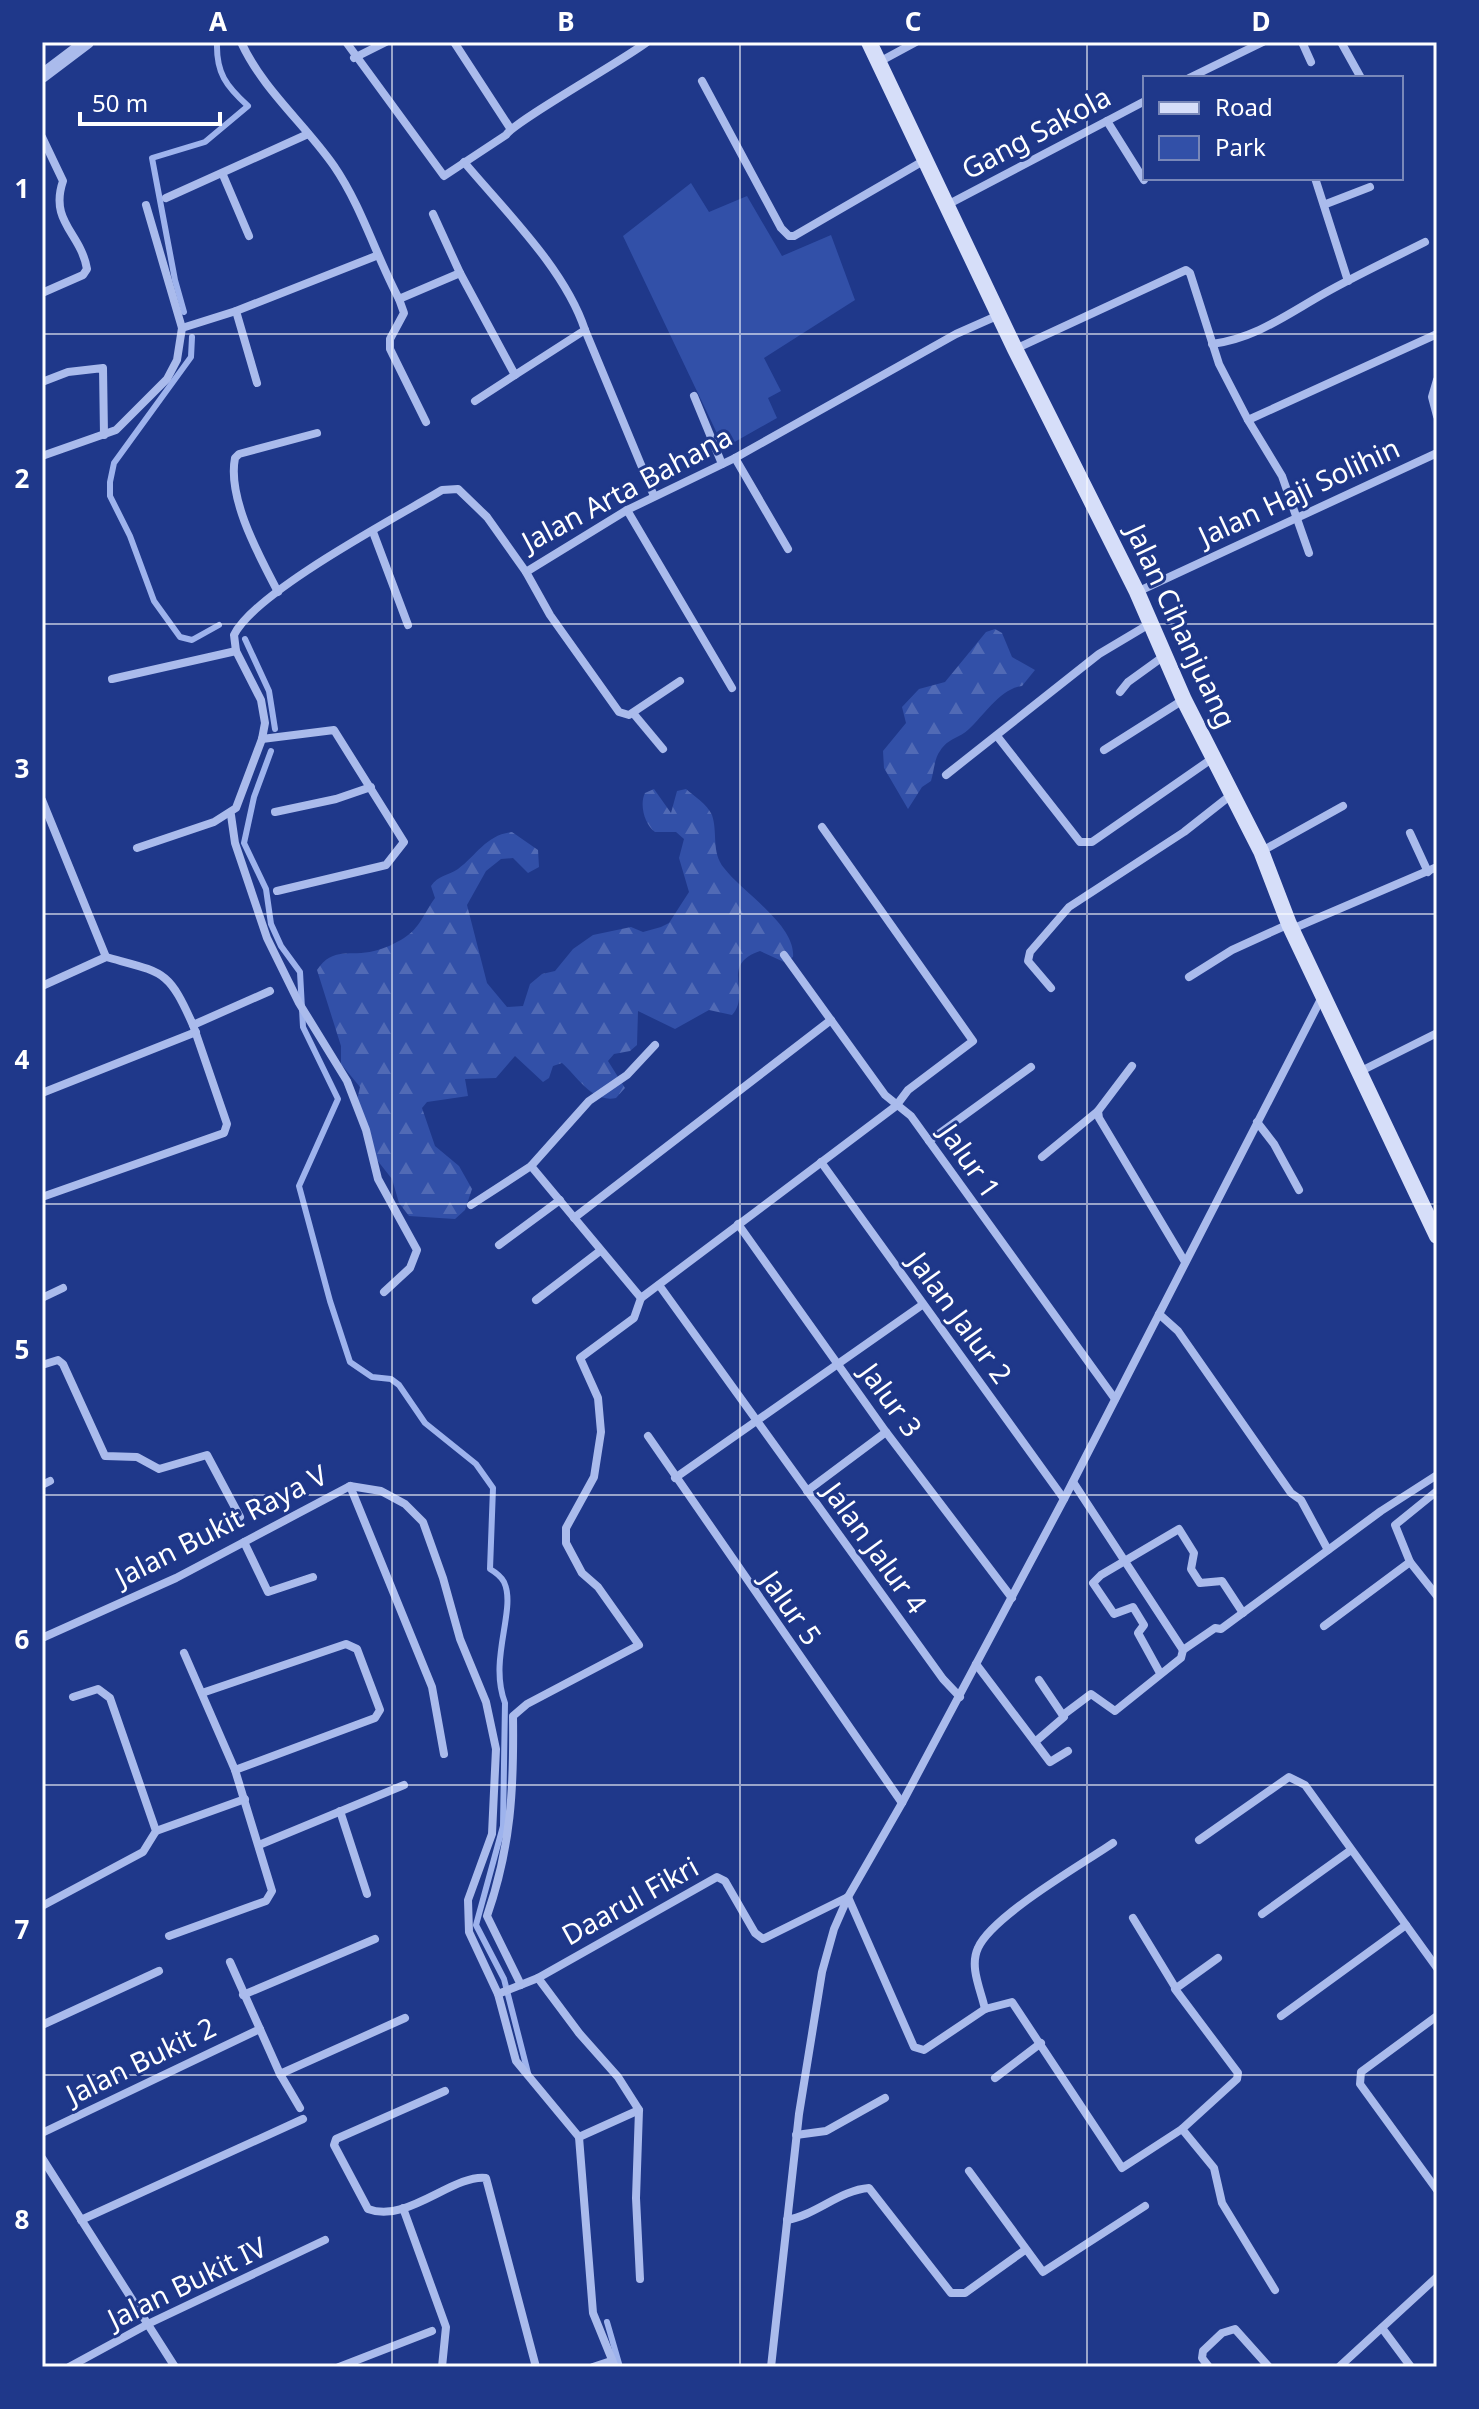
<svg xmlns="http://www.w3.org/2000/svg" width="1479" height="2409" font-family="'Noto Sans',sans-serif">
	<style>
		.green { fill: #3250a8 }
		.forest { fill: url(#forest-firs) }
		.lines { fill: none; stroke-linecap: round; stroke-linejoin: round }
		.stream { stroke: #9eb3ed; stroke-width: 6 }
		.minor { stroke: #aabbec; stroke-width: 8 }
		.tertiary { stroke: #aabbec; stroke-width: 14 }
		.secondary { stroke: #d6def9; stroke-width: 16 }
		.grid { fill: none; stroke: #fff; stroke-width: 2; stroke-opacity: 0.55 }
		.labels { text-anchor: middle; stroke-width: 6; stroke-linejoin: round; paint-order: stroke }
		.street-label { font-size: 28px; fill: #fff; stroke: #1f388a }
		.neatline { fill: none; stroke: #fff; stroke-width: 3 }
		.grid-label { font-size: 26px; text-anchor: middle; font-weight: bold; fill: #fff }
	</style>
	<defs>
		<pattern id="forest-firs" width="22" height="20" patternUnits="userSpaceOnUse" patternTransform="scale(2)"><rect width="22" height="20" fill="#3250a8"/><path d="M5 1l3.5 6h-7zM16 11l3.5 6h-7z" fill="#516ab5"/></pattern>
	</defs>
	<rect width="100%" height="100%" fill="#1f388a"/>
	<path class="green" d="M691 183 709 212 747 196 782 256 831 235 855 300 764 358 781 391 768 398 777 418 724 448 623 236Z"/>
	<g class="forest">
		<path d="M995 629 1002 633 1012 657 1035 670 1022 686C1001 688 984 715 969 729 960 738 948 738 940 751 934 759 934 772 931 781L922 787 908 809 884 768 883 751 906 723 902 707 919 689 945 682 986 632Z"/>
		<path d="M654 789 671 813 677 791 686 789C694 796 707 804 712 815 718 833 711 852 724 868 742 892 796 925 793 957L784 962 760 951C719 965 752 993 732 1015L709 1010 675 1029 638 1011 637 1045 630 1051 614 1054 608 1061 625 1088 616 1098C592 1103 578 1077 562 1063L553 1066 549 1078 543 1082 515 1056 496 1078 465 1079 468 1096 427 1102 422 1108 435 1146 459 1166 472 1189 465 1210 455 1219 409 1216 399 1203 392 1179 377 1160 356 1105 360 1087 341 1064V1046L317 970C333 946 350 957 374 951 384 949 396 943 404 938 420 928 424 913 435 898L431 886C438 875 448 876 458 869 477 855 486 835 512 832L538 850 539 867 528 873 513 858 501 859 486 871 467 905 487 983 507 1007 523 1006 530 984 542 974 555 971 573 949 593 935 631 927 643 932 661 927 669 923 689 892 679 858 684 839 676 832H655C645 825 639 805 645 793Z"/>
	</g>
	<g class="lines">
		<g class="stream">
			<path d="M184 312 175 280 152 158 205 142 248 106C226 86 216 73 217 42"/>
			<path d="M192 337 191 357 114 463 110 482V496L130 536 154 601 180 637 192 640 219 625"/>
			<path d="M245 639 269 691 275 729"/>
			<path d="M271 751 254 797 244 843 266 889 271 924 281 946 300 972 303 1027 338 1099 299 1186 330 1301 350 1362 372 1377 391 1379 399 1385 425 1423 476 1464 493 1488 490 1569C495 1572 501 1576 504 1582 517 1609 488 1659 505 1703L503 1826 476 1925 504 1979 528 2073"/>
			<path d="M607 2322 620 2367"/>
		</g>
		<g class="minor">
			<path d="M241 42C263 90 304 123 334 166 362 207 376 256 399 299L460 273 515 375 585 330 654 496"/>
			<path d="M346 42 444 176 506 135C513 122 624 60 647 42"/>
			<path d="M454 42 510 128"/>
			<path d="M1302 42 1311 62"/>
			<path d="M1341 42 1361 78"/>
			<path d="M354 58 386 42"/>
			<path d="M879 62 916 42"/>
			<path d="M1189 78 1263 42"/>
			<path d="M702 81 781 228 789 236H794L925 160"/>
			<path d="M1107 121 1144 180"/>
			<path d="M42 137 63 181C49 222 81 233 87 269L83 275 42 293"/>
			<path d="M464 162C505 211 565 269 585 330"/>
			<path d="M223 175 249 236"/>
			<path d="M1315 178 1348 281"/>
			<path d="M166 198 308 134"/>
			<path d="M1326 204 1370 187"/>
			<path d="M947 205 1145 101"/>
			<path d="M433 214 460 273"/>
			<path d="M399 299 404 313 390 339V349L426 422"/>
			<path d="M236 311 257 383"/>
			<path d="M182 328 236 311 376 256"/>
			<path d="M1212 344C1256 338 1286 315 1325 293 1357 275 1391 259 1425 242"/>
			<path d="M1015 349 1186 270 1190 273 1219 364 1248 420"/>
			<path d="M1437 380 1432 397 1437 416"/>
			<path d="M42 382 68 372 103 368 104 435"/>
			<path d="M694 396 722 464"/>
			<path d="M475 401 515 375"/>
			<path d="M42 456 116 430 167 379 177 360 182 328 146 205"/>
			<path d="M735 458 788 549"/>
			<path d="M627 510 732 688"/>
			<path d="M373 532 408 625"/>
			<path d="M1309 553 1282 476 1248 420 1437 334"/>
			<path d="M526 572 550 615 619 712 629 715 680 681"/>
			<path d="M278 592C260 557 227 499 235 458L239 454 317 433"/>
			<path d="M1137 592 1437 453"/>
			<path d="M112 679 236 651"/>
			<path d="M1120 692 1128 682 1164 656"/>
			<path d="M633 713 663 749"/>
			<path d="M997 736 1080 842H1092L1213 758"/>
			<path d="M262 739 334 730 404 842 386 865 277 891"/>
			<path d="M1104 750 1183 700"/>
			<path d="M946 775 1099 654 1151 623"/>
			<path d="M42 800 106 957"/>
			<path d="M275 812 336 799 371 787"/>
			<path d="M231 815 235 843 267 938 299 1003 347 1081 366 1130 378 1179 417 1250 410 1268 384 1292"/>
			<path d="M1410 833 1428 872"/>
			<path d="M137 848 214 822 236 808 262 739 265 723 261 700 236 651 234 635C255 592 395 518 442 490L458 489 487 517 526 572 627 510 735 458 956 334 999 315"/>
			<path d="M1262 851 1343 806"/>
			<path d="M1292 929 1437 867"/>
			<path d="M784 955 885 1095 911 1116 1115 1399"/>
			<path d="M1189 977 1232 950 1289 924"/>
			<path d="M42 986 106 957C164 973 168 969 193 1025L270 991"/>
			<path d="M1051 988 1028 961 1030 952 1069 907 1184 832 1231 795"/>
			<path d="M1132 1066 1098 1111 1099 1118 1185 1262"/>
			<path d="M1359 1072 1437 1033"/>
			<path d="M42 1093 196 1032"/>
			<path d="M1257 1122 1274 1144 1299 1190"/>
			<path d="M929 1141 1031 1067"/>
			<path d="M1042 1157 1098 1111"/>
			<path d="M821 1162 1064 1499"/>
			<path d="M531 1166 641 1298 896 1106 908 1090 973 1041 822 827"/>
			<path d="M42 1197 224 1133 227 1124 193 1025"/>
			<path d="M471 1205 531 1166 589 1101 627 1075 655 1045"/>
			<path d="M574 1218 831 1020"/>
			<path d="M738 1224 886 1432 1012 1598"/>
			<path d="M499 1245 560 1200"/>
			<path d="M659 1285 943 1679 960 1697"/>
			<path d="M42 1298 63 1288"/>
			<path d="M536 1300 600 1251"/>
			<path d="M1159 1314 1178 1331 1291 1493 1301 1500 1328 1550"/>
			<path d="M42 1365 58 1360 63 1364 105 1456 137 1457 159 1469 207 1455 240 1517"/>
			<path d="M648 1436 902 1803"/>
			<path d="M675 1478 922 1305"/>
			<path d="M1073 1482 1183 1650"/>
			<path d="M42 1485 50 1481"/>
			<path d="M350 1486 432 1687 444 1754"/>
			<path d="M807 1491 886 1432"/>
			<path d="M1437 1491 1395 1525 1410 1562 1437 1596"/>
			<path d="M244 1542 268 1592 313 1577"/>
			<path d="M1324 1626 1410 1562"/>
			<path d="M42 1638 176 1578 350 1486 381 1491 405 1504 423 1522 443 1578 460 1639 486 1702 496 1749 492 1834 468 1900 469 1932 498 1994 516 2061 579 2137"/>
			<path d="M976 1664 1050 1762 1068 1751"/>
			<path d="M1160 1673 1138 1633 1144 1625 1133 1607 1114 1614 1093 1583 1101 1575 1179 1529 1194 1553 1191 1569 1200 1583 1222 1581 1243 1613"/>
			<path d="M202 1693 346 1644 357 1649 380 1710 375 1718 235 1770"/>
			<path d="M1063 1715 1091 1694 1115 1711 1181 1658 1183 1650 1215 1628 1221 1629 1381 1511 1437 1475"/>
			<path d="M1035 1742 1064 1717 1039 1680"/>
			<path d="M340 1811 367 1894"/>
			<path d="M156 1831 245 1799"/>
			<path d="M1199 1840 1289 1777 1305 1785 1437 1968"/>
			<path d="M259 1845 404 1785"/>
			<path d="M848 1897 914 2047 924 2050 985 2009 1012 2002 1122 2168 1182 2129 1237 2079 1238 2073 1175 1989 1218 1958"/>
			<path d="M42 1906 143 1852 156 1831 110 1698 98 1689 73 1697"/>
			<path d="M1262 1914 1351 1850"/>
			<path d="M1133 1918 1175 1987"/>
			<path d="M169 1936 266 1901 272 1891 235 1770 184 1653"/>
			<path d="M230 1962 280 2074 300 2108"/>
			<path d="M538 1978 579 2033 618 2077 639 2110 636 2198 640 2279"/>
			<path d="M521 1985 487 1916C511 1847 514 1789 513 1716L527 1704 639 1645 598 1587 582 1573 566 1543V1528L594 1477 601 1432 598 1398 580 1358 634 1318 641 1298"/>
			<path d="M498 1994 538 1978 717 1877 725 1881 755 1933 763 1939 848 1897"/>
			<path d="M243 1995 375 1939"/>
			<path d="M985 2009C981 1990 969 1967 978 1948 992 1916 1081 1865 1113 1843"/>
			<path d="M1281 2016 1406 1925"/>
			<path d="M1437 2016 1361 2072 1360 2084 1437 2190"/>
			<path d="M42 2025 159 1971"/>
			<path d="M280 2074 405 2018"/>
			<path d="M995 2078 1041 2043"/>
			<path d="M445 2091 336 2139 334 2145 368 2209C407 2224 453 2174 486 2178L536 2367"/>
			<path d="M1182 2129 1214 2168 1222 2203 1275 2290"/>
			<path d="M42 2133 260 2029"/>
			<path d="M796 2135 826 2131 885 2098"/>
			<path d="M579 2137 593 2313 615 2367"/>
			<path d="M579 2137 639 2110"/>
			<path d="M42 2158 175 2367"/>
			<path d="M969 2171 1043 2272 1145 2206"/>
			<path d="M403 2208 446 2327 442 2367"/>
			<path d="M81 2220 303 2119"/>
			<path d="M787 2220C816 2215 840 2190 869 2188L951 2293H965L1025 2250"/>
			<path d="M1382 2328 1411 2367"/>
			<path d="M69 2367 150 2323 325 2240"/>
			<path d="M339 2367 432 2331"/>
			<path d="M593 2367 611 2361"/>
			<path d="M771 2367 799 2114 822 1972 834 1929 848 1897 902 1803 1064 1499 1322 997"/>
			<path d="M1209 2367 1202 2358 1203 2351 1222 2333 1235 2329 1269 2367"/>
			<path d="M1339 2367 1437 2277"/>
		</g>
		<path class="tertiary" d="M42 76 87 42"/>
		<path class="secondary" d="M869 42 1015 349 1137 592 1184 700 1261 851 1289 924 1437 1236"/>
	</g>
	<path class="grid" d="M392 42V2367M740 42V2367M1087 42V2367M42 334H1437M42 624H1437M42 914H1437M42 1204H1437M42 1495H1437M42 1785H1437M42 2075H1437"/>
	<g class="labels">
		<g class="street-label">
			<text transform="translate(1036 133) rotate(-28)" y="10">Gang Sakola</text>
			<text transform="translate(627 489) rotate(-28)" y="10">Jalan Arta Bahana</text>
			<text transform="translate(1299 492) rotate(-25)" y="10">Jalan Haji Solihin</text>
			<text transform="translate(1181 626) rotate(65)" y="10">Jalan Cihanjuang</text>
			<text transform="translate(970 1161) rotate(55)" y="10">Jalur 1</text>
			<text transform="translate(960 1318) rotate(54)" y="10">Jalan Jalur 2</text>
			<text transform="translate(891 1400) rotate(54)" y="10">Jalur 3</text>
			<text transform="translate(221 1526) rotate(-27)" y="10">Jalan Bukit Raya V</text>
			<text transform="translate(875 1548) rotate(54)" y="10">Jalan Jalur 4</text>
			<text transform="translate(791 1608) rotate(55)" y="10">Jalur 5</text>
			<text transform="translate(630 1901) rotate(-29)" y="10">Daarul Fikri</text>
			<text transform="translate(141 2061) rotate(-26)" y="10">Jalan Bukit 2</text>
			<text transform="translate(187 2283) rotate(-26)" y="10">Jalan Bukit IV</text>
		</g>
	</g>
	<rect width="1479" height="2409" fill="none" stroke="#1f388a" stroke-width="88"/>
	<rect x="1143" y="76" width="260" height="104" fill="#1f388a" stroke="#7988b9" stroke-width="2"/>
	<rect x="1159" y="102" width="40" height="12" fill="#d6def9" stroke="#7988b9" stroke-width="2"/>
	<text x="1215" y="116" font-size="24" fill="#ffffff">Road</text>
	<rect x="1159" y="136" width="40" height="24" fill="#3250a8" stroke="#7988b9" stroke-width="2"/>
	<text x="1215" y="156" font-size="24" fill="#ffffff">Park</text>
	<path d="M80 112v12h140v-12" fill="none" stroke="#ffffff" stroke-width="4"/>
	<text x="92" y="112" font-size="24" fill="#ffffff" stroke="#1f388a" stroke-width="6" paint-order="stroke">50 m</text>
	<rect x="44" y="44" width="1391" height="2321" class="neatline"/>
	<g class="grid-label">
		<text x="218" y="31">A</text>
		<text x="566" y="31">B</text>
		<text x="913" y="31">C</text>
		<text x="1261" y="31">D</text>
		<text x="22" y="198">1</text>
		<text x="22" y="488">2</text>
		<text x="22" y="778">3</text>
		<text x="22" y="1069">4</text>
		<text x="22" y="1359">5</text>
		<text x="22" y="1649">6</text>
		<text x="22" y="1939">7</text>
		<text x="22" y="2229">8</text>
	</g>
</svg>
